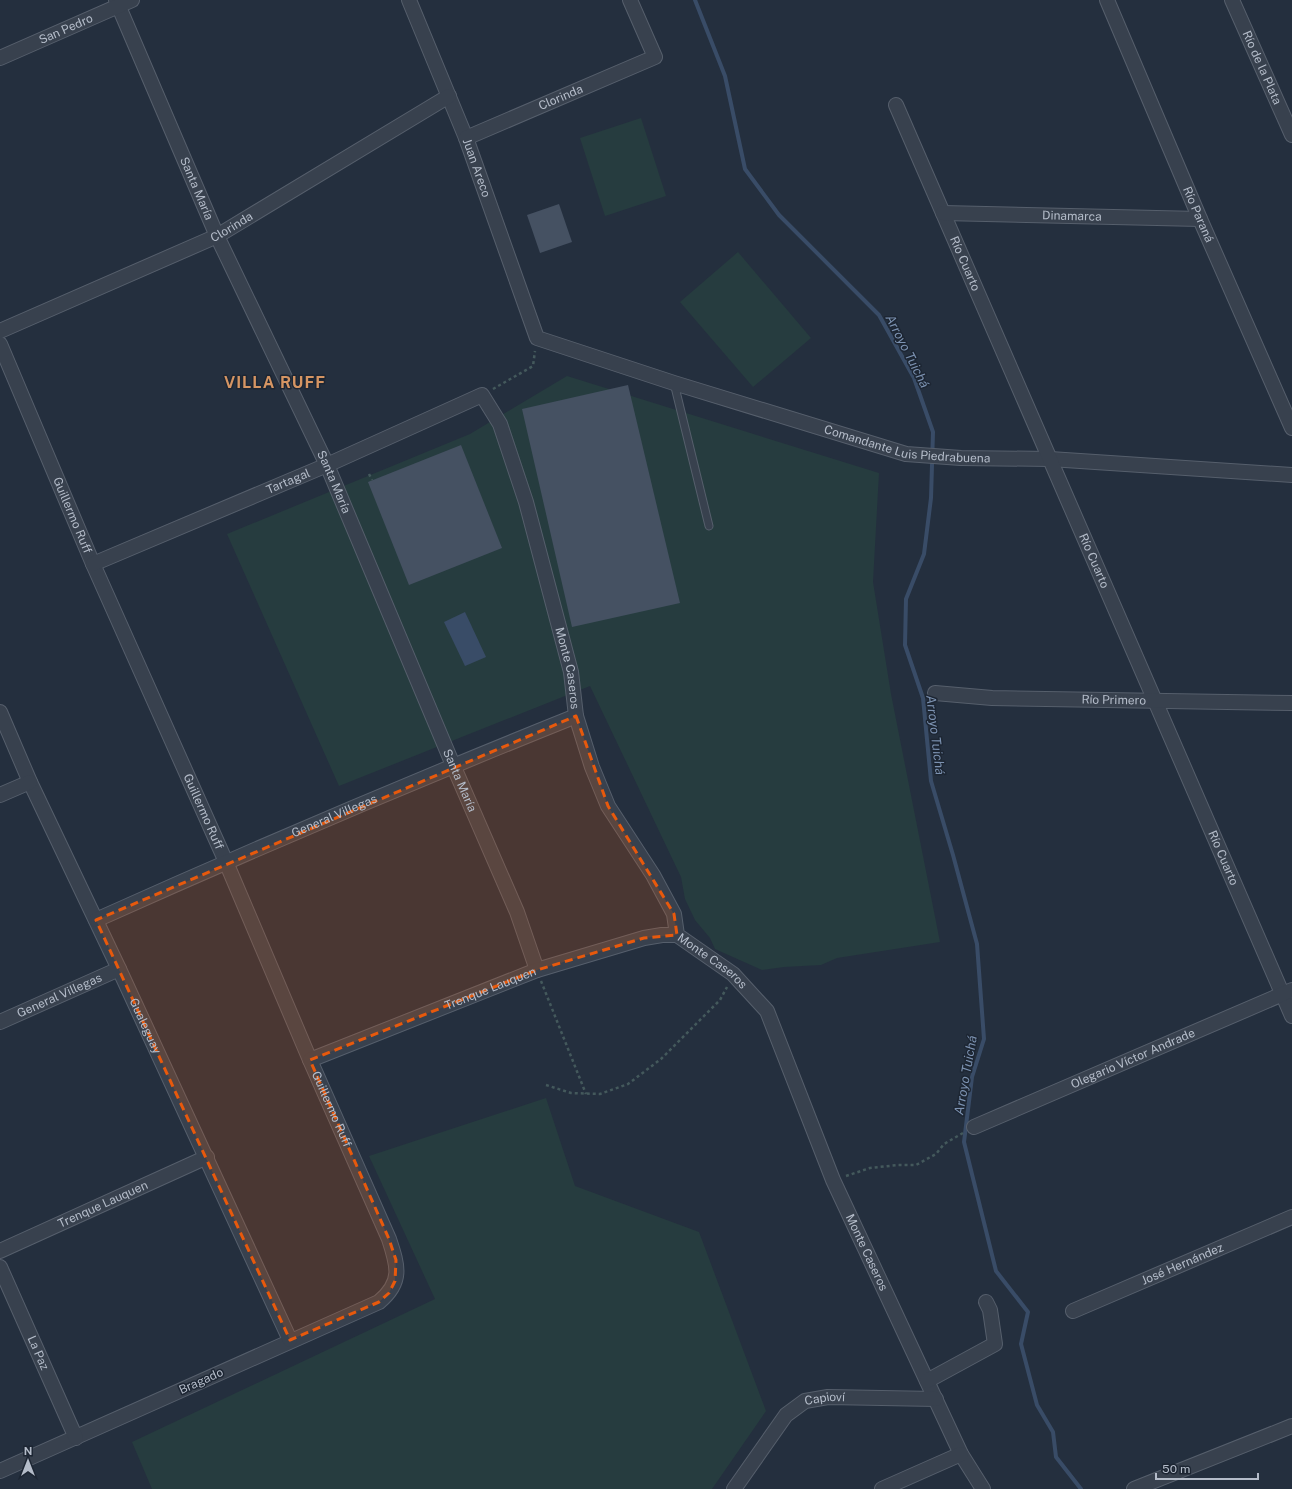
<svg xmlns="http://www.w3.org/2000/svg" width="1292" height="1489" font-family="'Public Sans',sans-serif">
	<style>
		.green { fill: #263c3f }
		.water { fill: #394c67 }
		.lines { fill: none; stroke-linecap: round; stroke-linejoin: round }
		.stream { stroke: #394c67; stroke-width: 4 }
		.building { fill: #455162 }
		.service-casing { stroke: #565f6c; stroke-width: 9 }
		.minor-casing { stroke: #565f6c; stroke-width: 16 }
		.path { stroke: #44595c; stroke-width: 2.5; stroke-dasharray: 3 3; stroke-linecap: butt }
		.service { stroke: #38414e; stroke-width: 7 }
		.minor { stroke: #38414e; stroke-width: 14 }
		.marked { fill: #e8590c; fill-opacity: 0.2; stroke: #e8590c; stroke-width: 3; stroke-dasharray: 8 5; stroke-linejoin: round }
		.labels { text-anchor: middle; stroke-width: 3; stroke-linejoin: round; paint-order: stroke }
		.street-label { font-size: 12px; fill: #b4bcc9; stroke: #1d2633 }
		.water-label { font-size: 13px; font-style: italic; fill: #7c92b1; stroke: #1d2633 }
		.district-label { font-size: 16px; font-weight: bold; letter-spacing: 1px; fill: #d59563; stroke: #1d2633 }
	</style>
	<rect width="100%" height="100%" fill="#242f3e"/>
	<g class="green">
		<path d="M641 118 666 196 605 216 580 138Z"/>
		<path d="M738 252 811 338 753 387 680 302Z"/>
		<path d="M567 376 879 473 873 582 891 694 940 942 837 958 821 965 784 967 762 970 715 949 710 938 695 920 685 899 681 877 590 686 339 786 227 534 470 434Z"/>
		<path d="M546 1098 575 1186 699 1232 766 1411 712 1489H152L132 1442 435 1299 369 1156Z"/>
	</g>
	<path class="water" d="M465 612 486 657 465 666 444 622Z"/>
	<g class="lines">
		<path class="stream" d="M695 0 725 76 745 169 779 215 879 315 914 378 933 432 931 498 924 554 906 599 905 645 923 698 931 781 953 855 977 944 984 1039 972 1077 964 1142 996 1271 1028 1312 1021 1344 1037 1405 1053 1432 1056 1457 1081 1489"/>
	</g>
	<g class="building">
		<path d="M559 204 572 242 540 253 527 215Z"/>
		<path d="M628 385 680 603 572 627 522 409Z"/>
		<path d="M461 445 502 548 409 585 368 482Z"/>
	</g>
	<g class="lines">
		<defs>
			<path id="service" d="M674 383 709 526"/>
			<g id="minor">
				<path id="s1" d="M116 0 217 236 327 465 453 765 517 912 537 970"/>
				<path id="s2" d="M409 0 466 138 537 338 674 383 906 454 961 458 1050 459 1292 475"/>
				<path id="s3" d="M1107 0 1200 219 1292 428"/>
				<path id="s4" d="M1232 0 1292 135"/>
				<path id="s5" d="M0 58 132 0"/>
				<path id="s6" d="M896 105 1292 1016"/>
				<path id="s7" d="M466 138 655 57 630 0"/>
				<path id="s8" d="M943 213 1200 219"/>
				<path id="s9" d="M0 331 217 236 449 96"/>
				<path id="s10" d="M0 344 93 564 226 862 310 1060 389 1239C398 1266 403 1282 379 1302L0 1471"/>
				<path id="s11" d="M93 564 327 465 482 395 500 424 526 502 571 672 576 716 592 767 608 806 653 875 674 914 677 935 733 974 767 1011 833 1180 961 1454 983 1489"/>
				<path id="s12" d="M935 693 992 698 1292 703"/>
				<path id="s13" d="M0 712 30 782 119 969 290 1340"/>
				<path d="M0 795 30 782"/>
				<path id="s14" d="M96 920C254 849 414 781 576 716"/>
				<path id="s15" d="M0 1022 119 969"/>
				<path id="s16" d="M310 1060 537 970 644 938 662 935H677"/>
				<path id="s17" d="M974 1127 1292 990"/>
				<path id="s18" d="M0 1251 207 1157"/>
				<path id="s19" d="M0 1267 76 1438"/>
				<path id="s20" d="M1073 1311 1292 1217"/>
				<path d="M927 1381 995 1344 990 1310 986 1302"/>
				<path id="s21" d="M734 1489 786 1415 805 1401 828 1397 936 1399"/>
				<path d="M882 1489 961 1454"/>
				<path d="M1134 1489 1292 1426"/>
			</g>
		</defs>
		<use href="#service" class="service-casing"/>
		<use href="#minor" class="minor-casing"/>
		<g class="path">
			<path d="M493 389 533 366 535 351"/>
			<path d="M369 474 372 480"/>
			<path d="M541 981 586 1094"/>
			<path d="M546 1085 571 1093 600 1094 628 1084 661 1059 720 1000 727 987"/>
			<path d="M846 1176 870 1168 898 1165H916L936 1154 944 1144 963 1133"/>
		</g>
		<use href="#service" class="service"/>
		<use href="#minor" class="minor"/>
	</g>
	<path class="marked" d="M576 716 608 806 674 914 677 935 644 938 537 970 310 1060 389 1239 396 1260 395 1281 389 1293 379 1302 290 1340 96 920Z"/>
	<g class="labels">
		<g class="street-label">
			<text dy="4" stroke="none"><textPath href="#s5" startOffset="72">San Pedro</textPath></text>
			<text dy="4" stroke="none"><textPath href="#s4" startOffset="74">Río de la Plata</textPath></text>
			<text dy="4" stroke="none"><textPath href="#s7" startOffset="103">Clorinda</textPath></text>
			<text dy="4" stroke="none"><textPath href="#s2" startOffset="181">Juan Areco</textPath></text>
			<text dy="4" stroke="none"><textPath href="#s1" startOffset="205">Santa María</textPath></text>
			<text dy="4" stroke="none"><textPath href="#s3" startOffset="233">Río Paraná</textPath></text>
			<text dy="4" stroke="none"><textPath href="#s8" startOffset="129">Dinamarca</textPath></text>
			<text dy="4" stroke="none"><textPath href="#s9" startOffset="254">Clorinda</textPath></text>
			<text dy="4" stroke="none"><textPath href="#s6" startOffset="173">Río Cuarto</textPath></text>
			<text dy="4" stroke="none"><textPath href="#s2" startOffset="748">Comandante Luis Piedrabuena</textPath></text>
			<text dy="4" stroke="none"><textPath href="#s11" startOffset="212">Tartagal</textPath></text>
			<text dy="4" stroke="none"><textPath href="#s1" startOffset="529">Santa María</textPath></text>
			<text dy="4" stroke="none"><textPath href="#s10" startOffset="186">Guillermo Ruff</textPath></text>
			<text dy="4" stroke="none"><textPath href="#s6" startOffset="497">Río Cuarto</textPath></text>
			<text dy="4" stroke="none"><textPath href="#s11" startOffset="712">Monte Caseros</textPath></text>
			<text dy="4" stroke="none"><textPath href="#s12" startOffset="179">Río Primero</textPath></text>
			<text dy="4" stroke="none"><textPath href="#s1" startOffset="853">Santa María</textPath></text>
			<text dy="4" stroke="none"><textPath href="#s10" startOffset="510">Guillermo Ruff</textPath></text>
			<text dy="4" stroke="none"><textPath href="#s14" startOffset="260">General Villegas</textPath></text>
			<text dy="4" stroke="none"><textPath href="#s6" startOffset="821">Río Cuarto</textPath></text>
			<text dy="4" stroke="none"><textPath href="#s11" startOffset="1048">Monte Caseros</textPath></text>
			<text dy="4" stroke="none"><textPath href="#s16" startOffset="194">Trenque Lauquen</textPath></text>
			<text dy="4" stroke="none"><textPath href="#s15" startOffset="65">General Villegas</textPath></text>
			<text dy="4" stroke="none"><textPath href="#s13" startOffset="346">Gualeguay</textPath></text>
			<text dy="4" stroke="none"><textPath href="#s17" startOffset="173">Olegario Víctor Andrade</textPath></text>
			<text dy="4" stroke="none"><textPath href="#s10" startOffset="834">Guillermo Ruff</textPath></text>
			<text dy="4" stroke="none"><textPath href="#s18" startOffset="113">Trenque Lauquen</textPath></text>
			<text dy="4" stroke="none"><textPath href="#s11" startOffset="1384">Monte Caseros</textPath></text>
			<text dy="4" stroke="none"><textPath href="#s20" startOffset="119">José Hernández</textPath></text>
			<text dy="4" stroke="none"><textPath href="#s19" startOffset="94">La Paz</textPath></text>
			<text transform="translate(201 1381) rotate(-24)" y="4">Bragado</text>
			<text dy="4" stroke="none"><textPath href="#s21" startOffset="134">Capioví</textPath></text>
		</g>
		<g class="water-label">
			<text transform="translate(908 351) rotate(63)" y="5">Arroyo Tuichá</text>
			<text transform="translate(936 735) rotate(83)" y="5">Arroyo Tuichá</text>
			<text transform="translate(965 1075) rotate(-80)" y="5">Arroyo Tuichá</text>
		</g>
		<g class="district-label">
			<text x="275" y="388">VILLA RUFF</text>
		</g>
	</g>
	<g transform="translate(28 1461)" stroke="#1d2633" stroke-width="3" paint-order="stroke">
	<path d="M0-3L7 15L0 10L-7 15Z" fill="#b4bcc9"/>
	<text y="-6" font-size="11" font-weight="bold" text-anchor="middle" fill="#b4bcc9">N</text>
	</g>
	<path d="M1156 1473v6h102v-6" fill="none" stroke="#b4bcc9" stroke-width="2"/>
	<text x="1162" y="1473" font-size="12" fill="#b4bcc9" stroke="#1d2633" stroke-width="3" paint-order="stroke">50 m</text>
</svg>
